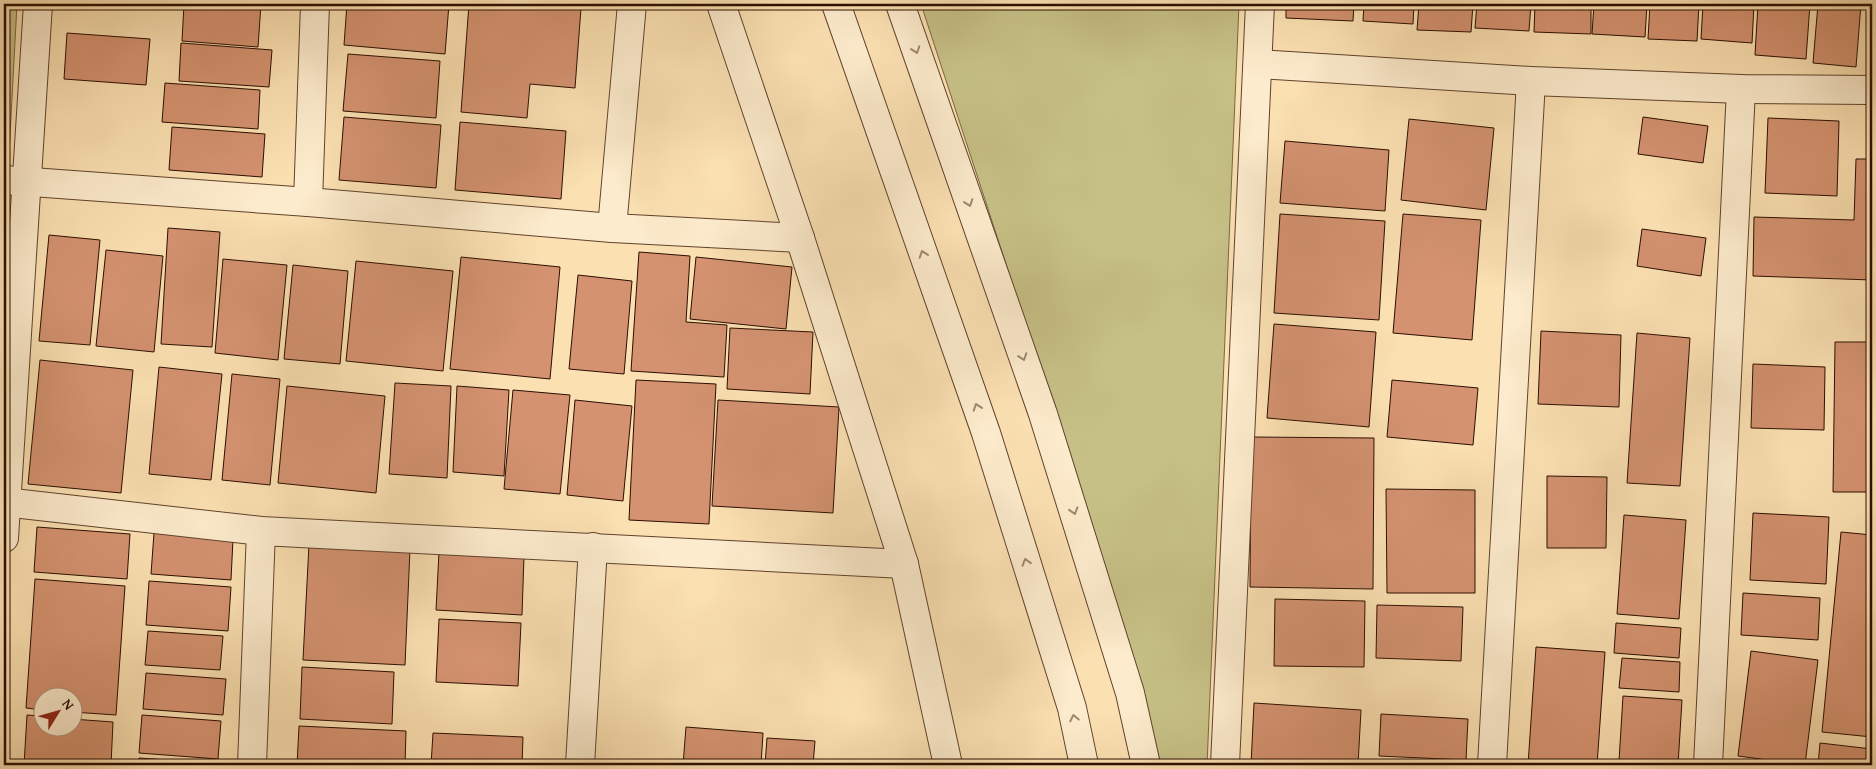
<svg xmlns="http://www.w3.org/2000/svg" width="1876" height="769" font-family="'Gentium Book Plus',serif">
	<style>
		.green { fill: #c6c086; stroke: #796744 }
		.building { fill: #d49270; stroke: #2c0e01 }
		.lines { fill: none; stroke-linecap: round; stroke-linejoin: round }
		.minor-casing { stroke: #60422d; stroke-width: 30 }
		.minor { stroke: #fcebcc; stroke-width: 28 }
		.oneway { stroke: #9e8871 }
	</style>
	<rect width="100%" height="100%" fill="#fbe0b1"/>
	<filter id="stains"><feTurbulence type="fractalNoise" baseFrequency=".004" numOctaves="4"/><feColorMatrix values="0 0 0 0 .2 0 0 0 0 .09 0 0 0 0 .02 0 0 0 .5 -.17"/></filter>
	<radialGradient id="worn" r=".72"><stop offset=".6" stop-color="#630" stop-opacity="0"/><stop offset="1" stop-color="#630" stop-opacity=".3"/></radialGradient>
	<g class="green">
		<path d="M4 4H17L8 173H4Z"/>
		<path d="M921 4H1239L1207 765H1157L1151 731 1108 576Z"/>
	</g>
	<g class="building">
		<path d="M184 4H261L258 47 182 41Z"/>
		<path d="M347 4H449L445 54 344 45Z"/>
		<path d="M469 4H527L581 8 575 88 530 84 527 118 461 112Z"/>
		<path d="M1286 4H1354L1353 21 1286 18Z"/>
		<path d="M1364 4H1414L1413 24 1363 21Z"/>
		<path d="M1419 4H1473L1471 32 1417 30Z"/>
		<path d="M1477 4H1531L1529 31 1475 28Z"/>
		<path d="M1535 4H1591V34L1534 32Z"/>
		<path d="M1594 4H1647L1645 37 1592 34Z"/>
		<path d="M1650 4H1699L1697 41 1648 39Z"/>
		<path d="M1703 4H1754L1752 43 1701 39Z"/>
		<path d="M1758 4H1810L1806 59 1755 55Z"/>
		<path d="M1818 4H1861L1856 67 1813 63Z"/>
		<path d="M1872 4V60H1869Z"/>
		<path d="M67 33 150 39 146 85 64 79Z"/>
		<path d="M181 43 272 50 269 87 179 81Z"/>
		<path d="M348 54 440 61 436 118 343 111Z"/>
		<path d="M165 83 260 90 258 129 162 122Z"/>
		<path d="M344 117 441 125 436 188 339 180Z"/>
		<path d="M1643 117 1708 126 1703 163 1638 154Z"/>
		<path d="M1768 118 1839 121 1837 196 1765 193Z"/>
		<path d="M1409 119 1494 128 1486 210 1401 200Z"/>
		<path d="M460 122 566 131 561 199 455 190Z"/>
		<path d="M172 127 265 134 262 177 169 170Z"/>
		<path d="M1285 141 1389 150 1385 211 1280 203Z"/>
		<path d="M1856 159H1872V280L1753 276 1754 217 1854 220Z"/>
		<path d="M1280 214 1385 221 1379 320 1274 313Z"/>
		<path d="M1403 214 1481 220 1472 340 1393 333Z"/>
		<path d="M168 228 220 232 212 347 161 344Z"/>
		<path d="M1642 229 1706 238 1701 276 1637 266Z"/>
		<path d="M49 235 100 240 90 345 39 341Z"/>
		<path d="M106 250 163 256 154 352 96 346Z"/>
		<path d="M639 252 690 256 686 322 727 325 724 377 631 371Z"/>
		<path d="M461 257 560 267 550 379 450 369Z"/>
		<path d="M696 257 792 267 786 329 690 319Z"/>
		<path d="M223 259 287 265 278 360 215 353Z"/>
		<path d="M356 261 453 271 443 371 346 361Z"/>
		<path d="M293 265 348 271 340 364 284 359Z"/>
		<path d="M578 275 632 281 624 374 569 369Z"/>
		<path d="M1274 324 1376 332 1369 427 1267 418Z"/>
		<path d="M730 328 813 332 810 394 727 389Z"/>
		<path d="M1541 331 1621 335 1619 407 1538 404Z"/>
		<path d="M1637 333 1690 338 1680 486 1627 483Z"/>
		<path d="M1835 342H1872V492H1833Z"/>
		<path d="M40 360 133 370 121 493 28 484Z"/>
		<path d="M1753 364 1825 367 1824 430 1751 428Z"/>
		<path d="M159 367 222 374 211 480 149 474Z"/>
		<path d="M232 374 280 379 270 485 222 480Z"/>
		<path d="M636 380 716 384 709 524 629 520Z"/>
		<path d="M1392 380 1478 388 1473 445 1387 437Z"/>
		<path d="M395 383 451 386 447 478 389 474Z"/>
		<path d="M287 386 385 396 376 493 278 483Z"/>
		<path d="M457 386 509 390 504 476 453 472Z"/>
		<path d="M513 390 570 395 560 494 504 489Z"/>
		<path d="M575 400 632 406 623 501 567 495Z"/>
		<path d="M718 400 839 407 833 513 712 506Z"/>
		<path d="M1251 437 1374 438 1373 589 1250 587Z"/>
		<path d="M1547 476 1607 477 1606 548H1547Z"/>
		<path d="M1386 489 1475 490V593H1387Z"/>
		<path d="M1753 513 1829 517 1826 584 1750 580Z"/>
		<path d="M1624 515 1686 520 1679 619 1617 614Z"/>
		<path d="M37 527 130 534 127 579 34 572Z"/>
		<path d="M1841 532 1872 535V737L1822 732Z"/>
		<path d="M154 533 233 539 231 580 151 574Z"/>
		<path d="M309 544 410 549 405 665 303 660Z"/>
		<path d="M439 552 524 556 522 615 436 610Z"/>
		<path d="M35 579 125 586 116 715 72 712V696H42V710L26 708Z"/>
		<path d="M149 581 231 587 228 631 146 625Z"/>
		<path d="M1743 593 1820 598 1818 640 1741 635Z"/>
		<path d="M1275 599 1365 601 1364 667 1274 666Z"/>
		<path d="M1377 605 1463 607 1461 661 1376 658Z"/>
		<path d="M439 619 521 623 518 686 436 682Z"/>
		<path d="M1616 623 1681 628 1679 658 1614 653Z"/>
		<path d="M148 631 223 636 220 670 145 665Z"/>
		<path d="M1536 647 1605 652 1597 765H1528Z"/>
		<path d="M1751 651 1818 660 1805 765 1738 756Z"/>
		<path d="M1622 658 1680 662 1679 692 1619 688Z"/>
		<path d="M302 667 394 672 392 724 300 719Z"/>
		<path d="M146 673 226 679 223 715 143 709Z"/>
		<path d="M1623 696 1682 700 1678 765 1619 761Z"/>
		<path d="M1254 703 1361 710 1358 765H1251Z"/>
		<path d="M1381 714 1468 719 1466 760 1379 756Z"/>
		<path d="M27 715 42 716V726H72V719L113 722 111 765H24Z"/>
		<path d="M142 715 221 721 218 759 139 753Z"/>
		<path d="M299 726 406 731 405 765H297Z"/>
		<path d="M686 727 763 733 761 765H683Z"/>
		<path d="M433 733 523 737 522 765H431Z"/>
		<path d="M767 738 815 741 813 765H765Z"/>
		<path d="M1820 743 1872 749V765H1818Z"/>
		<path d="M139 758 213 763V765H138Z"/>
	</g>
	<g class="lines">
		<defs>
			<g id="minor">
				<path d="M721 4 800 238 904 564 948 765"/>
				<path d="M836 4 986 433 1072 708 1084 765"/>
				<path d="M900 4 1043 414 1130 693 1146 765"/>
				<path d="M1258 64 1531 81 1741 89 1872 90"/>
				<path d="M4 180 308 202 612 228 800 238"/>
				<path d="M308 202 315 4"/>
				<path d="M612 228 632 4"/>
				<path d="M4 502 261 531 904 564"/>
				<path d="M4 538 38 4"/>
				<path d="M252 765 261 531"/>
				<path d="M580 765 593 547"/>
				<path d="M1225 765 1260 4"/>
				<path d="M1492 765 1531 81"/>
				<path d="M1708 765 1741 89"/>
			</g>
		</defs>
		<use href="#minor" class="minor-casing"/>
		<use href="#minor" class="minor"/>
	</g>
	<defs><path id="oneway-chevron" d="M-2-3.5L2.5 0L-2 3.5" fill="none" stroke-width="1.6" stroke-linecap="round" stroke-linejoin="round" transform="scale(1.25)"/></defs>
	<g class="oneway">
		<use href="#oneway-chevron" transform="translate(916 50) rotate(71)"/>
		<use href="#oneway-chevron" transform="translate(969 203) rotate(71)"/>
		<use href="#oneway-chevron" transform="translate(923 254) rotate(-109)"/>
		<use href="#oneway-chevron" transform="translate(1023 357) rotate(71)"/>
		<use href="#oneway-chevron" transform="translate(977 407) rotate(-109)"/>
		<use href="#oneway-chevron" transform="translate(1074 511) rotate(73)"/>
		<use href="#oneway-chevron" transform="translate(1026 562) rotate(-107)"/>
		<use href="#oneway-chevron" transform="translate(1074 718) rotate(-102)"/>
	</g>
	<rect width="1876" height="769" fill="none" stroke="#fbe0b1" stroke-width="20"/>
	<rect x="5" y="5" width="1866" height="759" fill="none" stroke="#2c0e01" stroke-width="2.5"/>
	<rect x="10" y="10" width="1856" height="749" fill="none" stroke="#2c0e01"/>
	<g transform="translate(58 712) rotate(53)"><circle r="24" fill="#fcebcc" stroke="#a9937b"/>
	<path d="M0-4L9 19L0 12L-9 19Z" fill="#8f2418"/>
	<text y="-8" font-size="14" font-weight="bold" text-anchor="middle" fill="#2c0e01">N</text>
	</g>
	<rect width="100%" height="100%" filter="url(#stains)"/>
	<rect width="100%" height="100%" fill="url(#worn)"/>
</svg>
